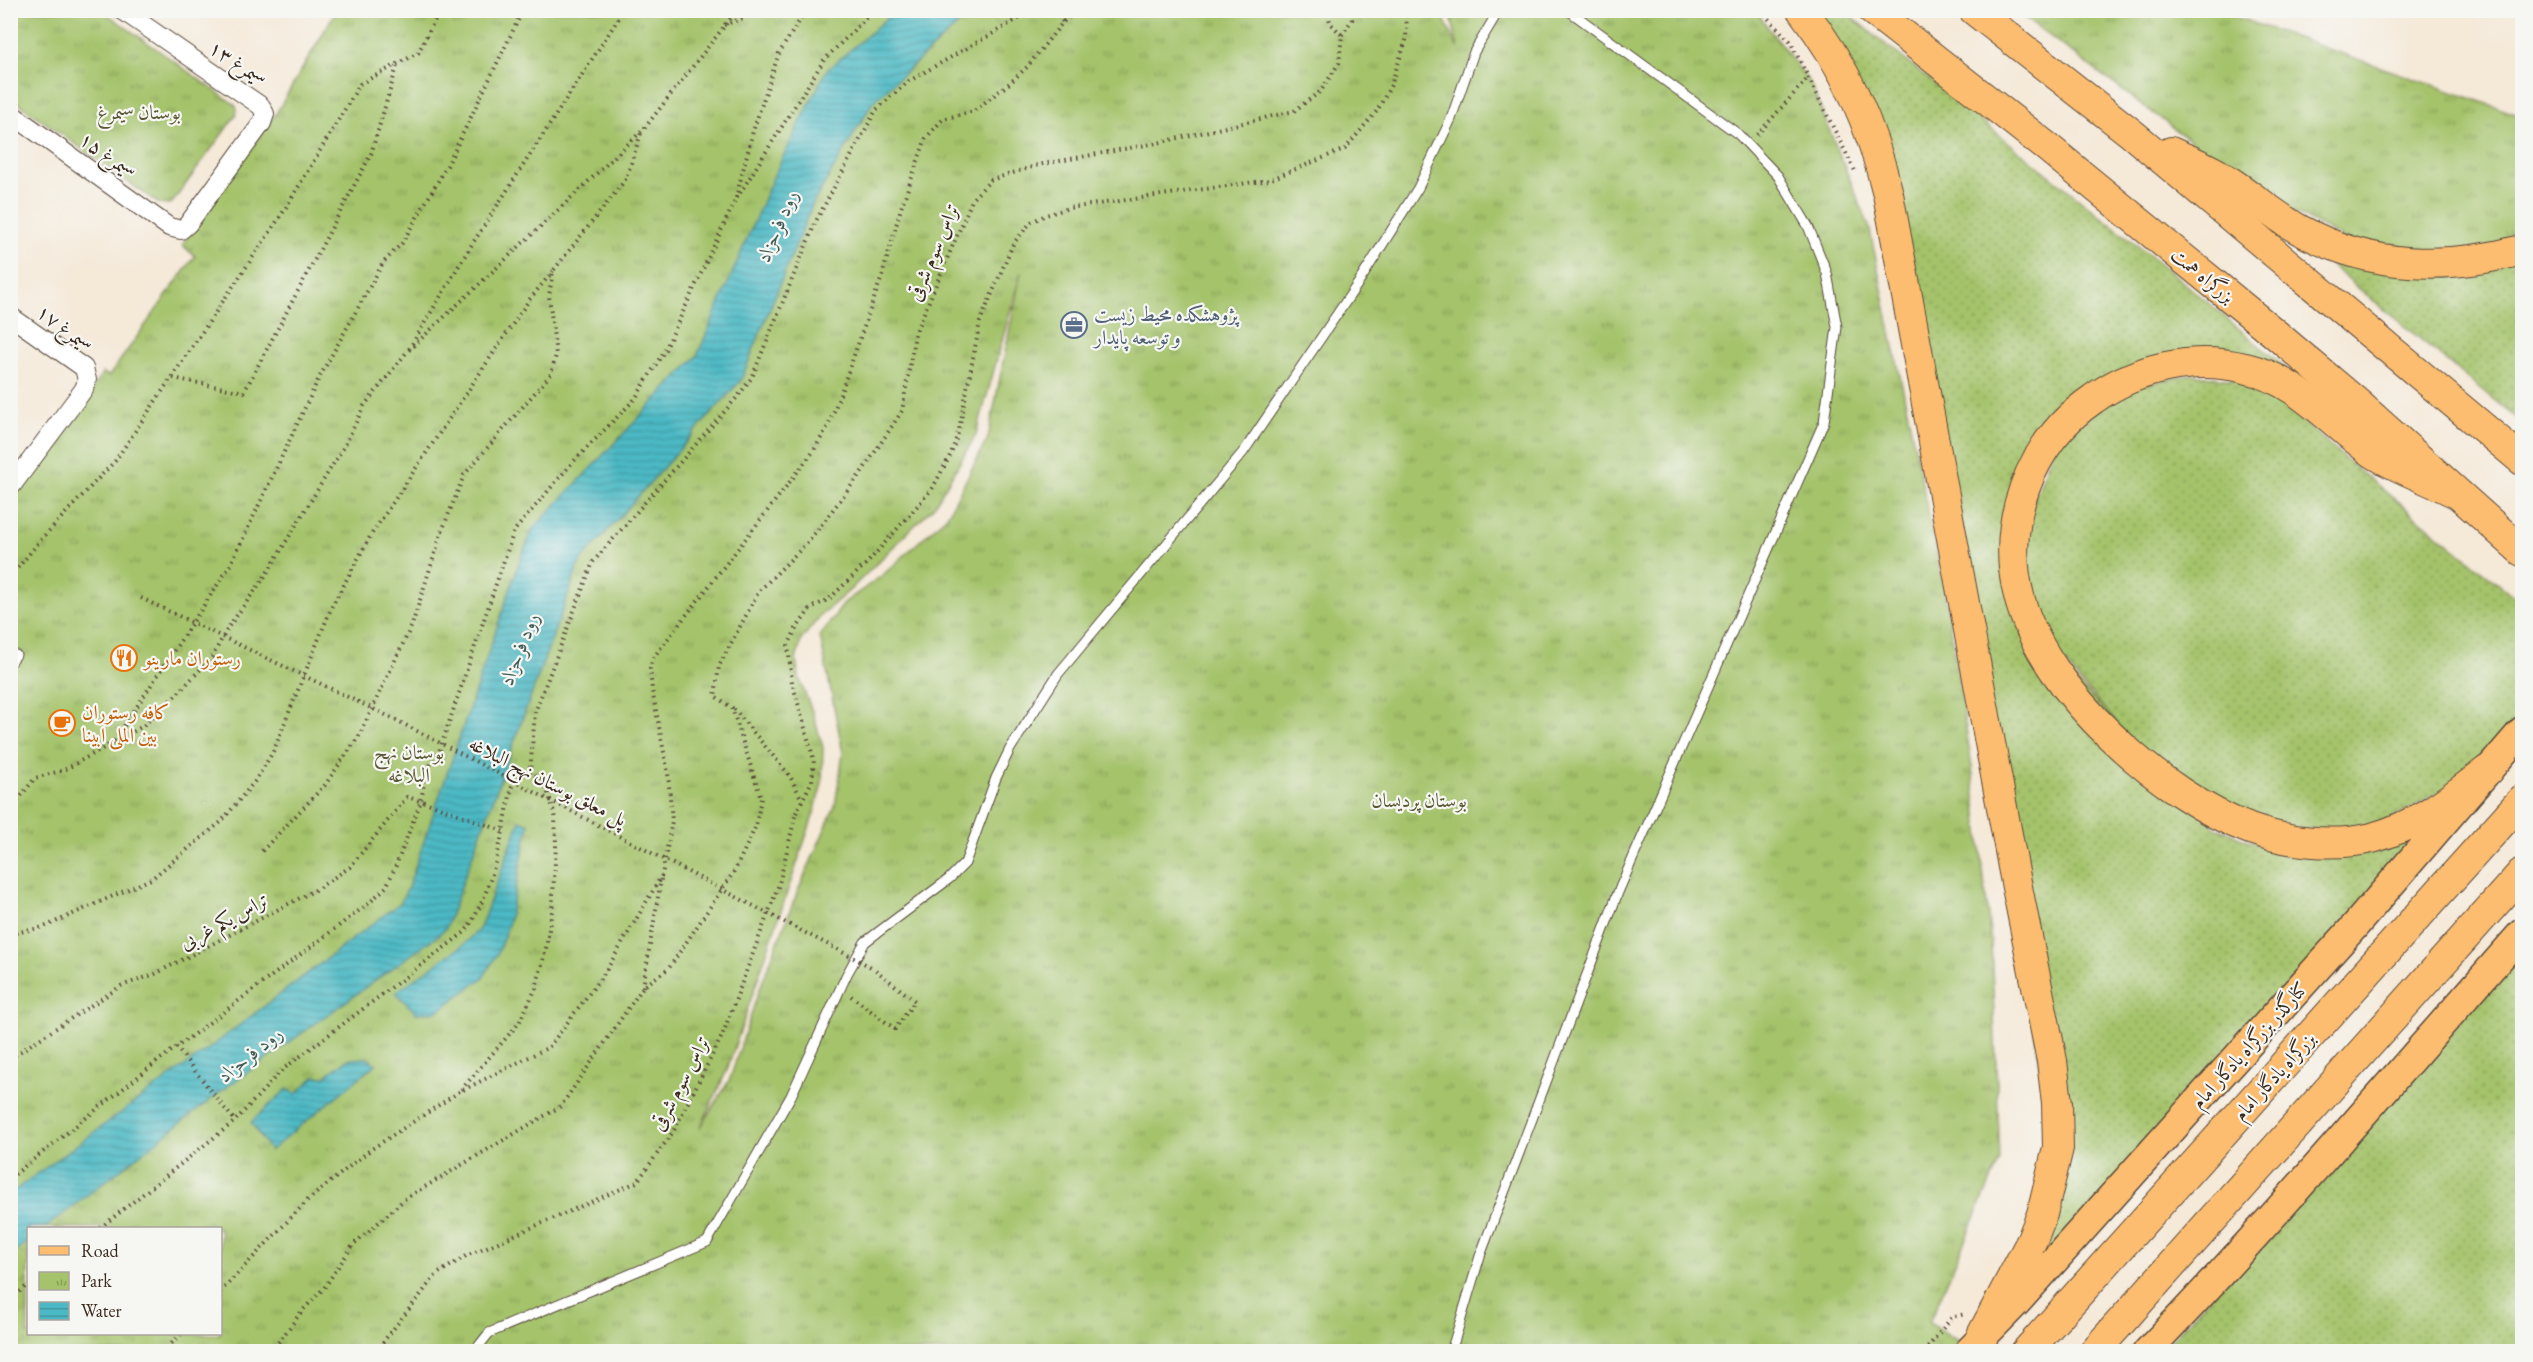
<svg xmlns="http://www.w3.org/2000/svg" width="2533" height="1362" font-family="'EB Garamond',Amiri,serif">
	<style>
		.grass { fill: url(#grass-dots); stroke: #707644; stroke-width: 1.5 }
		.park { fill: url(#park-tufts); stroke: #707644; stroke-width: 1.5; fill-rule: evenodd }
		.water { fill: url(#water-rules); stroke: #437272; stroke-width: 1.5 }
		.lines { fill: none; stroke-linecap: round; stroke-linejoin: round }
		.service-casing { stroke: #57473a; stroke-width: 11 }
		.minor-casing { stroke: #57473a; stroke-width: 20 }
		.primary-casing { stroke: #57473a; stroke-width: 31 }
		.trunk-casing { stroke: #57473a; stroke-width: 32 }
		.path { stroke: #57473a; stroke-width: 4; stroke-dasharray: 1.5 4.5; stroke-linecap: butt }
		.service { stroke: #fff; stroke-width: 9 }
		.minor { stroke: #fff; stroke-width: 18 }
		.primary { stroke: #fcbd6f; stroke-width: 28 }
		.trunk { stroke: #fcbd6f; stroke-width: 30 }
		.path-bridge { stroke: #57473a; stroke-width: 4; stroke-dasharray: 1.5 4.5; stroke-linecap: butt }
		.labels { text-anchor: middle; stroke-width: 4.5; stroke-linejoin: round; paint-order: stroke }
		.street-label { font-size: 20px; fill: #3b2a1e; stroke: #f6f6f2 }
		.park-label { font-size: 20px; fill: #5a5835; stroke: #f6f6f2 }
		.service-label { font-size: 20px; fill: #4e5e75; stroke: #f6f6f2; text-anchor: start }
		.food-label { font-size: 20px; fill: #c56008; stroke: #f6f6f2; text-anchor: start }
		.water-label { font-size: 21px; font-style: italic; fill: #415c58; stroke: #f6f6f2 }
	</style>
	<defs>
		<pattern id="grass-dots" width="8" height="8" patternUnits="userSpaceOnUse" patternTransform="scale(1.5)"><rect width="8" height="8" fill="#a4c36b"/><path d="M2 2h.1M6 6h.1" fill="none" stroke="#879f57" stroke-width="1.8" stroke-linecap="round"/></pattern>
		<pattern id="park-tufts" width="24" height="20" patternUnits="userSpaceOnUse" patternTransform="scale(1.5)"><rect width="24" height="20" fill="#a4c36b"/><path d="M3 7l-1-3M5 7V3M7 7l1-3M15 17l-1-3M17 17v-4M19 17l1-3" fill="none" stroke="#879f57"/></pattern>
		<pattern id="water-rules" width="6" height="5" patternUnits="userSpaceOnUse" patternTransform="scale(1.5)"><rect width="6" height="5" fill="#4bb9c5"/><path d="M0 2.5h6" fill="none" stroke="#40979f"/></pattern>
	</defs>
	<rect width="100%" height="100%" fill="#f6f6f2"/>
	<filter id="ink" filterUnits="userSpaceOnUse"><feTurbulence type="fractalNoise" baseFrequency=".0167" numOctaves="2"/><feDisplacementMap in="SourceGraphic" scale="12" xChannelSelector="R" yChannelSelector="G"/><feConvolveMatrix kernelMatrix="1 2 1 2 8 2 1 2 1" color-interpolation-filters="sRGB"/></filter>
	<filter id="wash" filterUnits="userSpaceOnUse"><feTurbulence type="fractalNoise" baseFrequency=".008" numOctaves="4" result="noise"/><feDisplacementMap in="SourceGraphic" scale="24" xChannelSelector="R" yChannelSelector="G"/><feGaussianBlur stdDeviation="1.35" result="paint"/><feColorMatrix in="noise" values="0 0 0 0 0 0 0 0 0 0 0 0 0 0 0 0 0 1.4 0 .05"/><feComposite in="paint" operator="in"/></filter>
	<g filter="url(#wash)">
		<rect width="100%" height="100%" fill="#f5e9d8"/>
		<g class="grass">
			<path d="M1814 11H1844L2182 281 2330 405 2202 356 2041 438 2019 621 2215 827 2277 852 2342 856 2437 819 2003 1306 2060 1187 1910 267Z"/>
			<path d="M2294 235 2522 257V423Z"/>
			<path d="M2192 374 2260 384 2350 463 2522 603V716L2464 779 2377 826 2292 830 2219 803 2137 746 2060 658 2030 597 2022 534 2055 444 2122 390Z"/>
			<path d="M2522 942V1351L2161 1352Z"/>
		</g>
		<g class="park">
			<path d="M1440 10 1458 49 1450 11 1755 10 1810 83 1869 226 1943 584 1972 767 1991 944 2000 1160 1929 1323 1975 1351 11 1352V499L103 373 109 376 195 256 182 245 277 112 336 11ZM1021 272 988 438 947 516 884 574 845 602 820 636 843 753 835 806 797 893 758 993 730 1079 700 1128 727 1070 815 810 822 783 823 747 812 711 799 678 796 660 801 640 821 615 850 590 934 506 976 435ZM28 1228H220V1334H28Z"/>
			<path d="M103 11 234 104 237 108 236 115 172 203 165 205 158 203 11 98V11Z"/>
			<path d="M2016 11H2219L2522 116V241L2439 256 2355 244 2270 200Z"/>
		</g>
		<g class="water">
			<path d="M895 11H973L873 102 813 203 741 380 580 562 446 928 436 937 227 1087 45 1228H28V1242L11 1256V1193L212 1046 401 902 409 885 520 560 533 529 697 356 774 175 826 71Z"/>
			<path d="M520 820 529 824 508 925 498 953 483 978 438 1011 416 1013 396 992 464 944 480 928Z"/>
			<path d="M367 1058 376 1064 270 1151 251 1122 287 1089 296 1094 314 1077H324L348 1059Z"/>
		</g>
	</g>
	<g filter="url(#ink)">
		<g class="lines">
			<defs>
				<g id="service">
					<path d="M10 663 16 655"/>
					<path d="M474 1352 489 1333 707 1242 791 1096 847 974 865 942 949 879 965 863 996 778 1010 749 1058 674 1244 451 1359 282 1418 188 1451 119 1474 52 1499 10"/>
					<path d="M1451 1352 1480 1256 1619 890 1824 422 1837 327 1827 273 1808 226 1778 176 1738 134 1568 10"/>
				</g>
				<g id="minor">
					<path d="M10 113 169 227 181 230 188 224 262 123 265 114 261 106 122 10"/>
					<path d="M10 316 84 368 87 380 84 389 10 488"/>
				</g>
				<g id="primary">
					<path d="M1968 1352 2017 1302 2354 927 2522 731"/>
					<path d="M2147 1352C2277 1216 2398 1073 2522 933"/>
				</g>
				<g id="trunk">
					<path d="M1802 10C1846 67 1871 124 1888 194L2014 872 2052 1061 2057 1103 2058 1148 2042 1214 2032 1240 1982 1335"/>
					<path d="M1872 10 2047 147 2273 332 2357 403 2522 551"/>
					<path d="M1974 10 2131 133 2522 460"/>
					<path d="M2171 152C2188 160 2208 167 2224 178 2250 194 2273 215 2300 230 2372 269 2445 270 2522 250"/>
					<path d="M2456 493C2431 480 2389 465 2368 449 2329 420 2295 379 2245 368 2194 355 2136 368 2093 399 2029 443 1999 525 2020 600 2046 693 2162 796 2250 829 2287 842 2333 847 2372 838 2417 826 2452 798 2488 770"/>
					<path d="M2026 1352 2522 800"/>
					<path d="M2094 1352 2522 873"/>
				</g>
			</defs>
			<use href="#service" class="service-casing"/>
			<use href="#minor" class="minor-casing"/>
			<use href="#primary" class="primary-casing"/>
			<use href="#trunk" class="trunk-casing"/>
			<g class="path">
				<path d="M1056 10 1063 22"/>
				<path d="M1760 10 1790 41 1855 171"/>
				<path d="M724 25 765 10"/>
				<path d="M1342 35 1352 20 1351 10"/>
				<path d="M1757 135 1808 78"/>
				<path d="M736 198 753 131 779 53 804 14 803 10"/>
				<path d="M409 349 469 249 624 10"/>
				<path d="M173 378 244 392 371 154 398 63"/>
				<path d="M10 577 45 535 115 461 282 214 360 84 418 53 440 10"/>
				<path d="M734 709 790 776 802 800"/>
				<path d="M114 741 230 566 319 378 383 263 402 243 447 166 523 10"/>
				<path d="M530 773 535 712 593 562 739 395 752 377 816 221 876 110 909 81 1034 10"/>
				<path d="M10 810 35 778 64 770 143 726 180 691 212 657 229 626 264 578 346 443 364 406 406 353 643 130 737 10"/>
				<path d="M796 813 812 781 814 760 792 682 788 646 796 629 811 608 829 599 869 561 932 489 951 454 959 430 980 322 1013 244 1031 222 1046 215 1069 208 1269 180 1345 149 1377 111 1391 85 1406 40 1407 10"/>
				<path d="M262 851 325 785 359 736 412 625 442 531 464 475 551 374 556 355 549 296 553 271 626 179 642 130"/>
				<path d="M10 934 44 927 151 879 221 822 255 781 273 752 332 606 371 535 529 300 553 271"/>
				<path d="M643 987 661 879"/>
				<path d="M851 996 895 1029 915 1001 873 968"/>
				<path d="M176 1047 235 1121"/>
				<path d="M10 1058 121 986 155 974 317 889 350 867 407 797 434 805 503 831"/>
				<path d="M10 1178 158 1061 368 904 386 887 395 868 421 801 426 771 439 752 514 531 572 463 635 399 666 348 735 201 824 60 874 10"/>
				<path d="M100 1228 235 1121 282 1070 465 932C494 891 502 834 512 786L520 775 530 773 544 780 555 815 556 846 552 911 546 948 536 988 519 1023 461 1090"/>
				<path d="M220 1292 308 1200 370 1150 459 1092 549 1047 606 971 662 875 672 821 668 773 652 690 650 669 653 658 813 452 829 424 840 395 882 276 901 208 926 138 943 119 974 111 1011 82 1027 67 1063 22 1078 10"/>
				<path d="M10 1299 28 1285"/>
				<path d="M163 1352 181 1334"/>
				<path d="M271 1352 302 1311 324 1288 353 1245 406 1198 561 1106 643 987 669 968 735 870 756 826 761 798 732 708 715 696 719 666 759 591 808 542 861 473 902 411 915 334 973 198 991 180 1038 165 1162 142 1294 111 1321 91 1339 63 1342 35 1331 24 1326 10"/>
				<path d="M375 1352 437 1274 466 1256 637 1182 673 1132 722 1036 779 884 796 813"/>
				<path d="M1924 1352 1952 1317 1965 1314"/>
			</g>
			<use href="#service" class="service"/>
			<use href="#minor" class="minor"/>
			<use href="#primary" class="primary"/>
			<use href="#trunk" class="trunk"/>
			<path class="path-bridge" d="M141 598 392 718 873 968"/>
		</g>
	</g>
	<defs>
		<symbol id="office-ring" viewBox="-11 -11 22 22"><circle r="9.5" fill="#f6f6f2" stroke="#5c6f8a" stroke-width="1.5"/><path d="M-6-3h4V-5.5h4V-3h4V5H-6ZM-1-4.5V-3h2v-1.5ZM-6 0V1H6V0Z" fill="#5c6f8a"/></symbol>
		<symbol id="restaurant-ring" viewBox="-11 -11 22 22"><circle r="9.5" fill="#f6f6f2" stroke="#e8710a" stroke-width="1.5"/><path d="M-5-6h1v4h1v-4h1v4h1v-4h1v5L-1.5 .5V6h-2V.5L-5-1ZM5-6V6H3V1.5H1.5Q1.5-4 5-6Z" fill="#e8710a"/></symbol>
		<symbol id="cafe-ring" viewBox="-11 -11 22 22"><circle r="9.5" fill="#f6f6f2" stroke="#e8710a" stroke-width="1.5"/><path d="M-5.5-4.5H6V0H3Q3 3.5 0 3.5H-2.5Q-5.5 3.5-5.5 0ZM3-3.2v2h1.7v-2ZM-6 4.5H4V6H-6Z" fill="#e8710a"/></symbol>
	</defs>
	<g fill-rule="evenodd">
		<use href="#office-ring" x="1059" y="310" width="30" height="30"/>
		<use href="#restaurant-ring" x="109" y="643" width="30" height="30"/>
		<use href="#cafe-ring" x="47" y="708" width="30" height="30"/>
	</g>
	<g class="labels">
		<g class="street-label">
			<text transform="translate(238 63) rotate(34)" y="7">سیمرغ ۱۳</text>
			<text transform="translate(108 155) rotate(36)" y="7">سیمرغ ۱۵</text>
			<text transform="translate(933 252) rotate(-67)" y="7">تراس سوم شرقی</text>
			<text transform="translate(2203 275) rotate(39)" y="7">بزرگراه همت</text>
			<text transform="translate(65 328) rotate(37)" y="7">سیمرغ ۱۷</text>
			<text transform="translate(548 781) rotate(27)" y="7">پل معلق بوستان نهج البلاغه</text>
			<text transform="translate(224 921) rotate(-28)" y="7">تراس یکم غربی</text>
			<text transform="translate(2249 1045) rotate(-48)" y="7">کنارگذر بزرگراه یادگار امام</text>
			<text transform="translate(2274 1076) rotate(-48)" y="7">بزرگراه یادگار امام</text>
			<text transform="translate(680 1083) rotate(-62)" y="7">تراس سوم شرقی</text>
		</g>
		<g class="park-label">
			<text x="139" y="119">بوستان سیمرغ</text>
			<text x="409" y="759">بوستان نهج<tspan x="409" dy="23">البلاغه</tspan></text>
			<text x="1419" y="807">بوستان پردیسان</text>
		</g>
		<g class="service-label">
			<text x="1094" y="321">پژوهشکده محیط زیست<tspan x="1094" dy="23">و توسعه پایدار</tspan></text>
		</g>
		<g class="food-label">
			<text x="144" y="665">رستوران مارینو</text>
			<text x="82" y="719">کافه رستوران<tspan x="82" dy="23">بین الملی ابینا</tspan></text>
		</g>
		<g class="water-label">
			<text transform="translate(777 226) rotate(-67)" y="7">رود فرحزاد</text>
			<text transform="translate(519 649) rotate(-69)" y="7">رود فرحزاد</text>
			<text transform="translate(250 1054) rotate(-39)" y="7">رود فرحزاد</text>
		</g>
	</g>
	<rect width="2533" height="1362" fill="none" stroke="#f6f6f2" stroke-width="36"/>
	<rect x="27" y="1227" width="195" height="108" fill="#f6f6f2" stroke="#aba49d" stroke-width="1.5"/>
	<rect x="39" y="1246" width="30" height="9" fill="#fcbd6f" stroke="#aba49d" stroke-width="1.5"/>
	<text x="81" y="1257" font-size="18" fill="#3b2a1e">Road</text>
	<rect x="39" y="1272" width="30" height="18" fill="url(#park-tufts)" stroke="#aba49d" stroke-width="1.5"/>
	<text x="81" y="1287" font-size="18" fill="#3b2a1e">Park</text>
	<rect x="39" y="1302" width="30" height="18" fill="url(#water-rules)" stroke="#aba49d" stroke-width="1.5"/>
	<text x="81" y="1317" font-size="18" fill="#3b2a1e">Water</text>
</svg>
